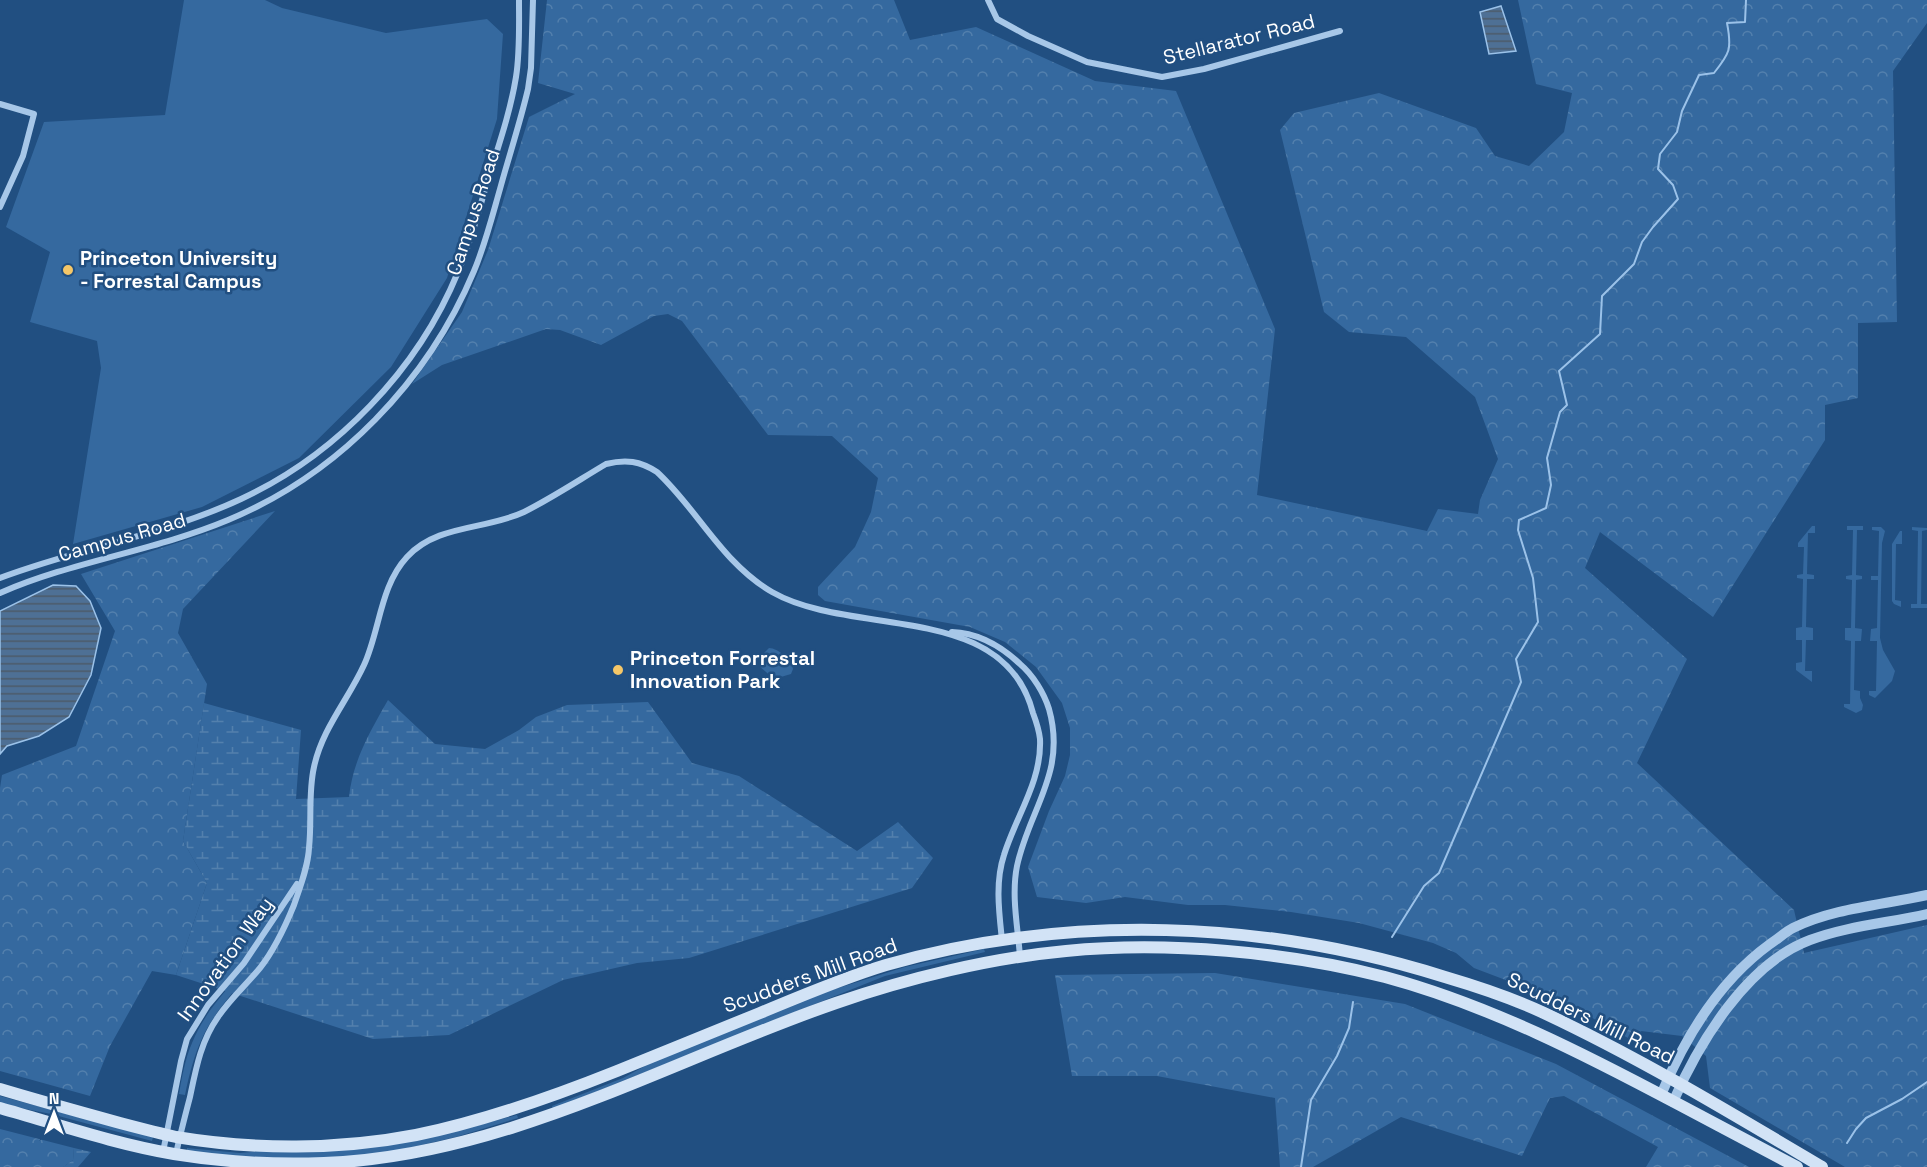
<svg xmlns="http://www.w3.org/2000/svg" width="1927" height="1167" font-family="'Space Grotesk',sans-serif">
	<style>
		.green { fill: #35699f }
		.forest { fill: url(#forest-crowns) }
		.wetland { fill: url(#wetland-marsh) }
		.water { fill: url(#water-rules); stroke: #9bc2e9; stroke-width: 1.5 }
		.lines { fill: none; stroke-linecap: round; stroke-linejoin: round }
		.stream { stroke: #9bc2e9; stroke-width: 2 }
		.minor { stroke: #a7c7e8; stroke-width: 6 }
		.tertiary { stroke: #a7c7e8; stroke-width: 10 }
		.secondary { stroke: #d2e3f6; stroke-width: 12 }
		.poi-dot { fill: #f5c768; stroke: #214f81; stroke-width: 2 }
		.labels { text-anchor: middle; stroke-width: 5; stroke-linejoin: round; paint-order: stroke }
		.street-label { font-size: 20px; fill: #fff; stroke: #214f81 }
		.poi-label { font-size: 20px; font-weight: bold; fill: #fff; stroke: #214f81; text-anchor: start }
	</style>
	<defs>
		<pattern id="forest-crowns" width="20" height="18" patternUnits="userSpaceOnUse" patternTransform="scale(1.5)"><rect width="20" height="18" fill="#35699f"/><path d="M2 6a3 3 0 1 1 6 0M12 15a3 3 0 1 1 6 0" fill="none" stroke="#5380ad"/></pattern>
		<pattern id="wetland-marsh" width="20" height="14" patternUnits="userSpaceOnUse" patternTransform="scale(1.5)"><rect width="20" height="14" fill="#35699f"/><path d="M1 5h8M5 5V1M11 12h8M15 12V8" fill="none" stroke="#5380ad"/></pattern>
		<pattern id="water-rules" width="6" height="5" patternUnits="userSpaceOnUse" patternTransform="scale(1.5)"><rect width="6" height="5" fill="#4e7095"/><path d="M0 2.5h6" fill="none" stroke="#4d5a69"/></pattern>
	</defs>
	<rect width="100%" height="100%" fill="#214f81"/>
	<g class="green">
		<path d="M184 0H265L282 8 386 33 487 19 503 34 497 119 447 278 391 367 299 458 202 507 73 544 101 368 97 341 30 322 50 252 6 227 44 122 165 115Z"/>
		<path d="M1812 526H1815V533H1808L1807 574 1814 575V579H1807L1806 627 1813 628V640H1806L1805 671H1812V682L1796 670V663L1802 662V640H1796V628L1802 627 1803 579 1797 578V575L1803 574 1804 547H1798V543Z"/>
		<path d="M1847 526H1863V530H1857L1856 575 1862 576V579L1856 580 1855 628 1862 629 1861 641H1855L1854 690 1860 691V698L1863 705 1862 710 1856 713 1844 707V704H1850L1851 641 1845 640V628H1851L1852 580 1846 579V576L1852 575 1853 530H1847Z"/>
		<path d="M1872 527H1881L1885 531 1882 543 1880 638 1883 650 1895 671 1892 681 1875 698 1869 695V691H1876L1877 641H1870L1871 629 1877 628 1878 580H1871V576H1878L1879 531 1872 530Z"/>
		<path d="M1912 527 1927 528V530L1922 531 1921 604H1927V608H1911V604H1917L1918 531 1912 530Z"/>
		<path d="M1900 531H1902V544H1896L1895 600 1901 601V607L1894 604 1892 601V544Z"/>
		<path d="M769 648C778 648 791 660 793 669L791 674 774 679 759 666V658Z"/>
		<path d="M984 949 985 952 885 976 553 1109 552 1106 623 1078 658 1059 816 995 905 967Z"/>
		<path d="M247 967 252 970C211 1017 198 1033 185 1095L179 1094C182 1077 185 1059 192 1043 204 1013 226 990 247 967Z"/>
		<path d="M0 1096 153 1137 152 1141 51 1114 0 1104Z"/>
		<path d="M517 1115 518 1118 456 1137 382 1154 301 1159 226 1156 187 1151V1148L240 1153 453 1132Z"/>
	</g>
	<g class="forest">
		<path d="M547 0H894L910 40 976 27 1095 81 1176 91 1275 329 1257 495 1427 531 1438 509 1478 514 1480 500 1498 459 1475 397 1406 337 1349 332 1324 312 1280 130 1294 113 1379 93 1476 128 1495 156 1529 166 1564 132 1572 93 1536 84 1518 0H1927V23L1893 71 1897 322 1858 323V398L1825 405V440L1713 617 1600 532 1585 568 1687 659 1637 763 1794 910 1804 953 1927 925V1167H1845L1710 1088 1706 1056 1682 1036 1641 1031 1644 1047 1564 1002 1474 968 1456 953 1433 943 1359 923 1291 912 1225 905H1188L1125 897 1086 903 1037 897 1028 867 1049 811 1065 776 1070 755V728L1062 703 1036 667 1005 642 970 627 825 601 818 595V587L855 547 871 512 878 478 832 436 768 435 682 321 668 314 654 316 601 345 560 330 546 329 442 365 412 384 462 312 488 250 529 117 575 94 538 83Z"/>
		<path d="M275 511 183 609 178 633 207 684 183 841 207 883 176 975 152 971 110 1046 90 1096 0 1071V788L2 775 76 746 115 631 81 574Z"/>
		<path d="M1215 973 1405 1004 1556 1064 1749 1167H1646L1658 1147 1564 1096 1550 1098 1522 1156 1401 1117 1313 1167H1280L1275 1098 1157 1076H1072L1055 975Z"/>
		<path d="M0 1129 74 1148 73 1160 63 1167H0Z"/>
	</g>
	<g class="wetland">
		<path d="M388 700 435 744 485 749 519 730 536 717 567 705 648 702 692 763 739 776 857 851 898 822 933 858 912 888 689 958 637 963 563 980 449 1035 373 1039 176 975 207 883 183 841 204 703 301 730 296 799 349 797C353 760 370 732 388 700Z"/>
		<path d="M74 1148 91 1152 78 1167H63L73 1160Z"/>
	</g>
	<g class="water">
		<path d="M1501 6 1516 51 1489 54 1480 12Z"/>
		<path d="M53 585 76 586 90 601 101 628 91 675 69 717 39 736 7 746 0 754V611Z"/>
	</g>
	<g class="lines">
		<g class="stream">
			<path d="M1392 937 1424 886 1439 873 1521 682 1516 659 1538 622 1533 578 1518 530 1519 520 1546 508 1551 485 1547 458 1560 412 1567 405 1559 371 1600 334 1602 296 1634 264 1642 242 1653 227 1678 199 1673 185 1658 169 1660 154 1677 132 1682 111 1699 75 1714 73C1730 53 1732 49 1727 23L1745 22 1746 0"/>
			<path d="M1847 1143 1856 1129 1866 1118 1902 1099 1927 1082"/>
			<path d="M1301 1167 1311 1100 1337 1056 1349 1028 1353 1002"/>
		</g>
		<g class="minor">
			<path d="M988 0 997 19 1028 36 1087 62 1162 77 1204 69 1340 31"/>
			<path d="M0 104 34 114 23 156 0 207"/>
			<path d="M0 578C79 548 164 535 241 499 336 455 418 370 458 272 470 244 478 215 486 186 497 150 510 114 516 77 520 52 519 25 519 0"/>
			<path d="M0 593C73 561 154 551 228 520 339 474 428 381 474 271 485 245 492 217 500 189 509 156 520 123 528 89L531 68 533 0"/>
			<path d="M952 632C978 633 1001 646 1020 664 1033 675 1044 693 1049 709 1067 773 1029 809 1017 866 1011 896 1018 928 1020 957"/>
			<path d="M163 1152 181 1061 187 1039 208 1005 244 963 297 884"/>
			<path d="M176 1154C180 1135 185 1116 190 1097 196 1068 201 1041 218 1017 230 999 246 985 260 968 275 949 285 927 294 905 300 887 308 867 309 848 312 821 308 793 314 767 322 729 348 700 364 665 380 630 380 586 407 557 437 524 486 530 524 512 552 498 579 480 606 464 626 459 640 461 657 472 698 510 722 563 772 592 852 638 1004 600 1033 713 1036 721 1039 730 1040 739 1042 781 1016 816 1004 855 995 882 999 912 1002 940"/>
		</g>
		<g class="tertiary">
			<path d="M1661 1095C1685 1037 1719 981 1770 944 1778 939 1785 932 1793 928 1834 908 1883 905 1927 895"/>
			<path d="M1673 1102C1699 1043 1746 964 1810 940 1847 926 1888 923 1927 914"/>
		</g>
		<g class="secondary">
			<path d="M0 1089C40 1101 80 1112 120 1123 139 1128 158 1133 176 1137 254 1150 339 1150 416 1135 485 1121 552 1097 617 1071 665 1052 712 1032 760 1013 801 996 843 978 886 965 1069 913 1264 920 1445 977 1479 987 1512 998 1544 1013 1640 1058 1731 1113 1822 1167"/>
			<path d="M0 1108C57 1124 115 1144 174 1154 223 1162 274 1165 324 1163 506 1156 668 1061 836 1003 908 978 991 958 1066 951 1167 941 1288 952 1385 977 1489 1005 1586 1055 1680 1105 1719 1126 1758 1146 1797 1167"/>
		</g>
	</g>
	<g class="poi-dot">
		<circle cx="68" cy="270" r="6"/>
		<circle cx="618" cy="670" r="6"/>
	</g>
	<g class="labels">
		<g class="street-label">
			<text transform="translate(1239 39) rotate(-14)" y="7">Stellarator Road</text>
			<text transform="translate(473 212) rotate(-72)" y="7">Campus Road</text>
			<text transform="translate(122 537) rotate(-16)" y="7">Campus Road</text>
			<text transform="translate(225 959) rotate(-54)" y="7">Innovation Way</text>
			<text transform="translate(810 975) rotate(-20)" y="7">Scudders Mill Road</text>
			<text transform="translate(1591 1018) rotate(26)" y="7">Scudders Mill Road</text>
		</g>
		<g class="poi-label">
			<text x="80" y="265">Princeton University<tspan x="80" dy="23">- Forrestal Campus</tspan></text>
			<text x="630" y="665">Princeton Forrestal<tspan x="630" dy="23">Innovation Park</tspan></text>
		</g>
	</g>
	<g transform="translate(54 1113)" stroke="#214f81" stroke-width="4.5" paint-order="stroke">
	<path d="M0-4.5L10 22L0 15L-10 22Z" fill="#ffffff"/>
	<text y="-9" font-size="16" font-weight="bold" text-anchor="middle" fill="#ffffff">N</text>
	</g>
</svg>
